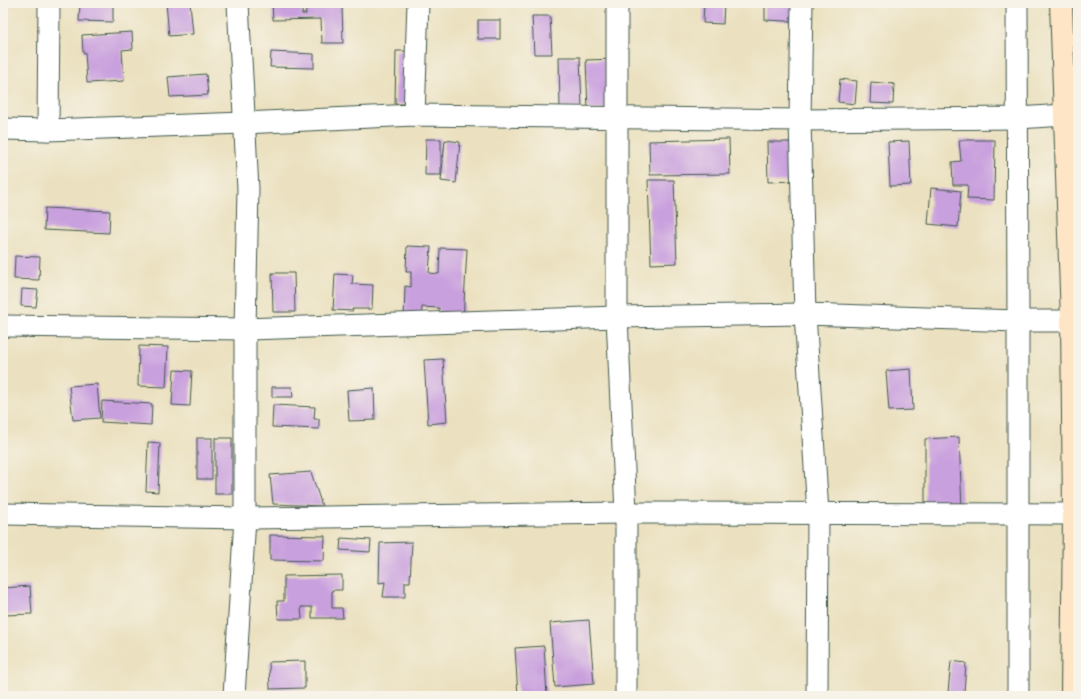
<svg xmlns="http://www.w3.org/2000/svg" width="1081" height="699" font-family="'Balsamiq Sans',sans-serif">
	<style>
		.building { fill: #c9a0de }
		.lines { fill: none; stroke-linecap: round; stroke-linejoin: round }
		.street-casing { stroke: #3e5649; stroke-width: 23 }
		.secondary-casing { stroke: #3e5649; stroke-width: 24 }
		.street { stroke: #fff; stroke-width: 21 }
		.secondary { stroke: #fee5c5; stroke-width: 22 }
	</style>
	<rect width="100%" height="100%" fill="#f7f3e8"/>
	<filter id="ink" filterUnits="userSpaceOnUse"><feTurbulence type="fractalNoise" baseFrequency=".025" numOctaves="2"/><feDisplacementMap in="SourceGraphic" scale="8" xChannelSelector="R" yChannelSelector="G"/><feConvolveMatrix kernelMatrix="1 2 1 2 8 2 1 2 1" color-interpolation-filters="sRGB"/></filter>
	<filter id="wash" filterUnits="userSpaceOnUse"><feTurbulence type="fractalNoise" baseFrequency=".012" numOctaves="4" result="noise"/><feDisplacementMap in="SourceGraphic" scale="16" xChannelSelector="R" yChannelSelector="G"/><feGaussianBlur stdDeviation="0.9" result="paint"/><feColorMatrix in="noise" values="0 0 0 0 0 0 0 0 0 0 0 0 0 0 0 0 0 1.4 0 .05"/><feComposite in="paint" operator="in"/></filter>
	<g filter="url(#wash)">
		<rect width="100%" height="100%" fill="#ebe1c0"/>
		<g id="blocks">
			<g class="building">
				<path d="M80 3H113V22L79 21Z"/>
				<path d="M166 3H190L193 34 169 36Z"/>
				<path d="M272 3H302V14H306L305 3H342L343 43H322L321 19 273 20Z"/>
				<path d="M704 3H724L723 24 703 23Z"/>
				<path d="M765 3H792L807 22 765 20Z"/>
				<path d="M532 16H550L552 54H534Z"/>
				<rect x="478" y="20" width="22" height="19"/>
				<path d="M132 32 133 49 122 50 124 81 87 83 85 52 83 53 82 35Z"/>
				<path d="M396 51H413L412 104H395Z"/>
				<path d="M271 52 314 54V68L270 67Z"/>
				<path d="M559 57H580L582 107 560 108Z"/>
				<path d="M615 59 617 109 588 110 586 60Z"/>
				<path d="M206 74 208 95 170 97 168 77Z"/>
				<path d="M840 79 857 81 855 104 838 102Z"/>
				<path d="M871 82 894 84 893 104 870 103Z"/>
				<path d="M426 139H441V175H425Z"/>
				<path d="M729 139 730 174 650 175 649 141Z"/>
				<path d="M445 140 460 142 456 183 441 181Z"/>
				<path d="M959 140H995L994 200 967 199 968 185H953L952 162 961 161Z"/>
				<path d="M909 141 911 185 890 186 888 142Z"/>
				<path d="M767 142H794L795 181 768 182Z"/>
				<path d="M648 180H674L677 263 651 264Z"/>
				<path d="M931 188 961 191 958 227 928 224Z"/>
				<path d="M45 208 110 211 109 233 44 230Z"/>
				<path d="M407 246 431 247 429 273 439 274 440 248 467 249 463 322 439 320V308L422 307 421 320 404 319 405 286 411 287V272H406Z"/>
				<path d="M15 256 40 257 39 280 14 279Z"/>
				<path d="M272 273H294L295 312H273Z"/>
				<path d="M335 274 353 275 352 284 373 285 372 309H352L353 311 333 310Z"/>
				<path d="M22 289 38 290 36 307 21 306Z"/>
				<path d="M139 346 168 347 166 387 138 386Z"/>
				<path d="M443 359 447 422 428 424 424 360Z"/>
				<path d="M911 369 913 410 889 411 886 371Z"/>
				<path d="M174 370 192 371 190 406 172 405Z"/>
				<path d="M97 384 100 418 73 420 69 386Z"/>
				<path d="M272 387H292L293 397H272Z"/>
				<path d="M374 388 375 420 349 421 347 390Z"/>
				<path d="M102 401 152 404 151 425 101 422Z"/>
				<path d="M273 405 315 407 314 419H319V429L272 427Z"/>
				<path d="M959 437 962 510 925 512V439Z"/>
				<rect x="197" y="438" width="15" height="41"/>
				<rect x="215" y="438" width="17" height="56"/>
				<path d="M148 442 160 443 158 492 146 491Z"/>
				<path d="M311 472 322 506 273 504 270 475Z"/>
				<path d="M270 535 325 536 324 561 270 560Z"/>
				<path d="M341 538 371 540 370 552 340 550Z"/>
				<path d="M412 542 410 582H405V597H383L385 582 379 583 380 543Z"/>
				<path d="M342 575V590H332V608H342L343 618H312V607H301L302 619H278L277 601H284V576Z"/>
				<path d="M30 586 32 614 3 615V588Z"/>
				<path d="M589 620 594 684 555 687 550 623Z"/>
				<path d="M544 646 547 696H518L515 648Z"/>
				<path d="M305 661V688L270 689 269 662Z"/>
				<path d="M951 661 966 663 964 693 948 692Z"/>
			</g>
		</g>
	</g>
	<g filter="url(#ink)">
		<use href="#blocks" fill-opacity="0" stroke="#3e5649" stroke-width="1"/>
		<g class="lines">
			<defs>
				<g id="street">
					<path d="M617 3V317L626 513V696"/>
					<path d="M802 3 800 120 805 314 818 513 817 696"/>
					<path d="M1017 3 1018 321V696"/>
					<path d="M414 115 418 3"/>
					<path d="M3 129 48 130 244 123 414 115 800 120 1018 118 1065 115"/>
					<path d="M48 130 49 3"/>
					<path d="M3 326 245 329 617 317 805 314 1018 321H1078"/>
					<path d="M3 514 245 518 626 513 1078 514"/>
					<path d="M234 696 245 518V329L248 189 238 3"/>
				</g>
				<path id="secondary" d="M1061 3 1072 320 1074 514 1072 696"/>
			</defs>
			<use href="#street" class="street-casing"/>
			<use href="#secondary" class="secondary-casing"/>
			<use href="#street" class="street"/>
			<use href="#secondary" class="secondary"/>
		</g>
	</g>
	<rect width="1081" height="699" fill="none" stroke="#f7f3e8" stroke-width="16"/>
</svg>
